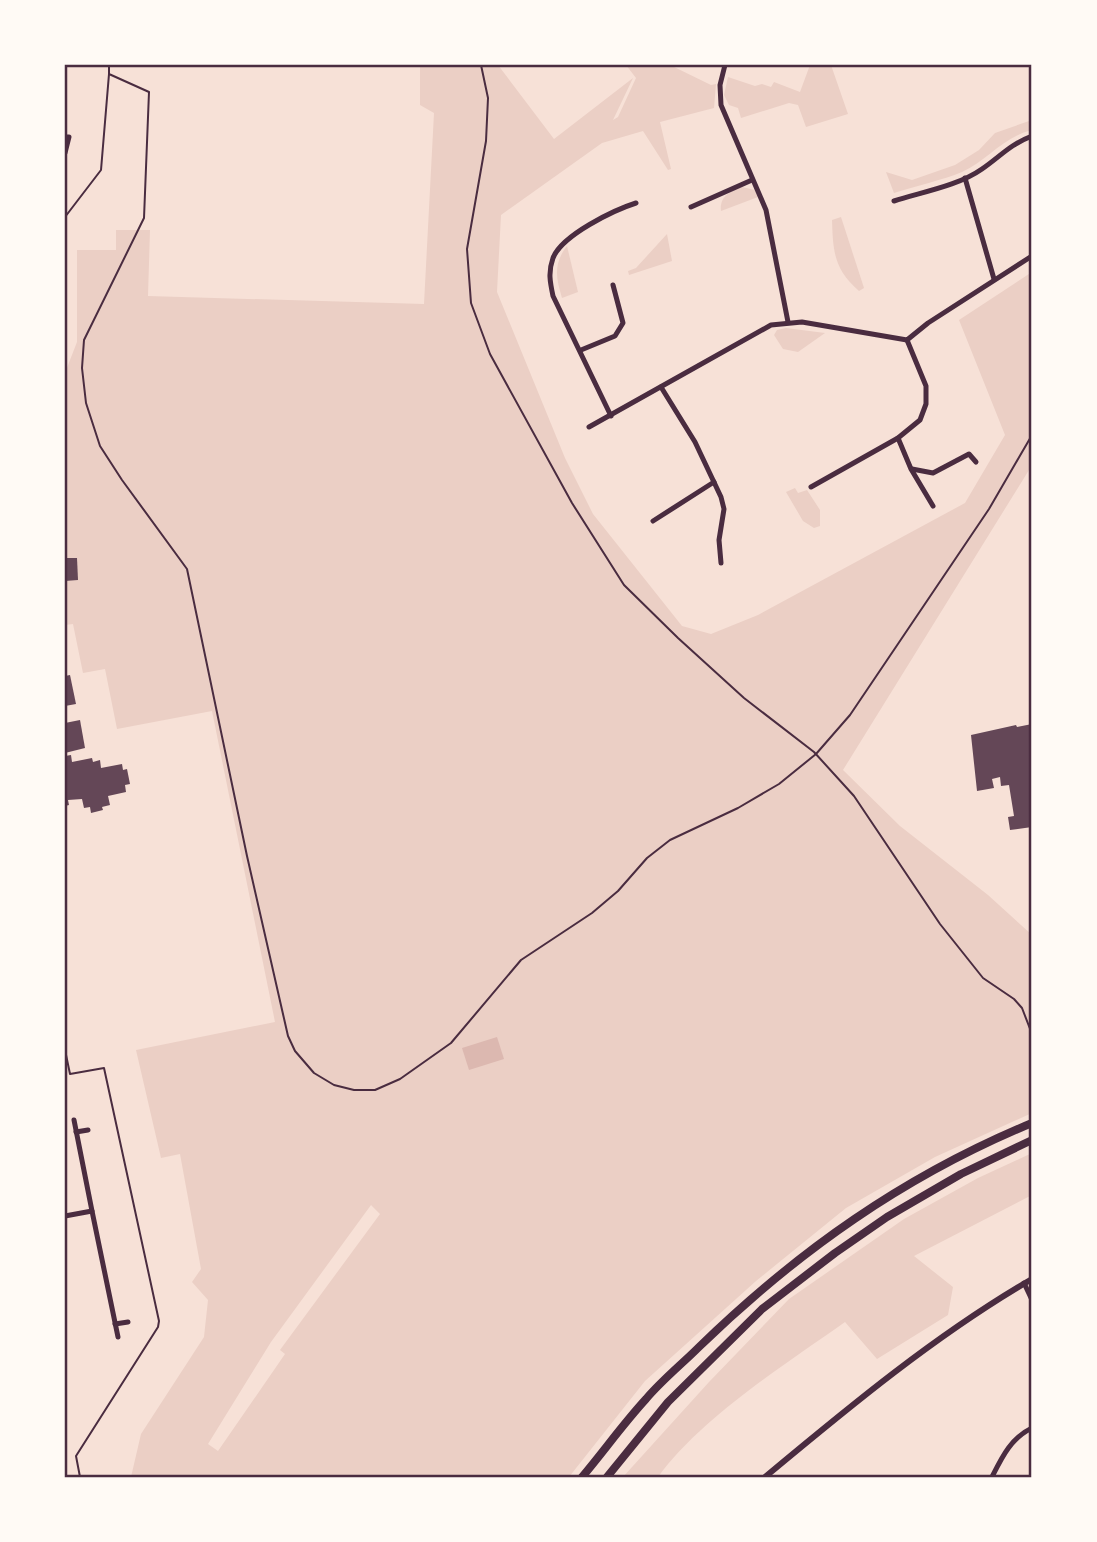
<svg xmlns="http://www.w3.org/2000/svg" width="1097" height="1542" font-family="Jost,sans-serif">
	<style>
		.green { fill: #ebcfc5; fill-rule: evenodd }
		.water { fill: #dcb8b0 }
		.building { fill: #644757 }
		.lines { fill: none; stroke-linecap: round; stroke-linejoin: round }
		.path { stroke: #4a2c40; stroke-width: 2 }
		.minor { stroke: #4a2c40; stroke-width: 5 }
		.tertiary { stroke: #4a2c40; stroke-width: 6 }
		.trunk { stroke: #4a2c40; stroke-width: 8 }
		.neatline { fill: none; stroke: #4a2c40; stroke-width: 2.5 }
	</style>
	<rect width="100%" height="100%" fill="#f7e1d7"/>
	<g class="green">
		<path d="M420 65H498L554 139 633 78 613 120 618 117 636 78 626 65H670L711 85 716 84 714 108 660 122 671 169 668 170 643 131 602 143 501 215 497 292 565 458 593 514 682 626 711 634 758 615 965 503 1005 435 959 320 1032 272V471L1029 470 843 770 900 826 988 895 1032 935V1113L935 1157 846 1208 756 1281 645 1381 569 1477H131L141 1434 204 1337 208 1300 192 1282 201 1269 180 1154 161 1158 136 1050 275 1022 212 711 117 729 105 669 83 673 73 624 65 625V373L77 342V250H116V230H150L148 296 424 304 434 113 420 105ZM371 1205 380 1214 280 1350 285 1354 218 1451 208 1444 271 1342Z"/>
		<path d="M810 65H831L848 114 806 127 798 105 789 103 741 118 738 108 729 105 724 95 728 77 755 86 762 84 771 87 774 82 800 92Z"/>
		<path d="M1032 120V130C1003 137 988 160 962 172 943 180 915 186 894 193L886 172 912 180 955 165 979 150 995 133Z"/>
		<path d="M742 187 755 190 758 197 721 211C719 197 730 191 742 187Z"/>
		<path d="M841 217 864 288 859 291C834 269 833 252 832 220Z"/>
		<path d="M667 234 672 261 629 275 628 271 636 268Z"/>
		<path d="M567 246 578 292 562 298C556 278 553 264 567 246Z"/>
		<path d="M786 328 825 333 798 352 783 349 774 335 777 330Z"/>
		<path d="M795 488 798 493 807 490 820 510V526L814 528 803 521 786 492Z"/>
		<path d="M1032 1153V1195L914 1256 953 1287 948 1315 877 1359 845 1322C783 1366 703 1416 658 1477H623L709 1382 789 1299 904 1219 978 1178Z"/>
	</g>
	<path class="water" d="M497 1037 504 1059 469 1070 462 1048Z"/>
	<g class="building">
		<path d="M65 558H77L78 580 65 581Z"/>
		<path d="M70 675 76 704 65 706V676Z"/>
		<path d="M80 720 85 748 65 753V723Z"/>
		<path d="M1032 724V827L1010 830 1008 817 1014 816 1009 785 1001 786 1000 777 992 779 994 788 977 791 971 735 1016 725 1017 727Z"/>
		<path d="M71 755 72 762 92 758 93 762 100 760 101 768 122 764 123 770 127 769 130 784 125 785 126 792 108 796 110 805 102 807 103 810 91 813 90 807 84 808 82 799 68 800 69 805 65 806V756Z"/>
	</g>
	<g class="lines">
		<g class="path">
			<path d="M109 65V74L149 92 144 218 84 340 82 368 86 403 100 446 122 480 187 569 247 856 288 1036 295 1051 314 1073 334 1085 354 1090H375L400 1079 451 1043 521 960 592 913 618 891 647 858 670 840 738 808 779 784 816 754 850 715 989 509 1032 435"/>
			<path d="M481 65 488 98 486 141 467 249 471 303 490 354 572 503 624 585 678 638 744 698 814 752 854 796 940 924 983 978 1014 999 1022 1008 1032 1034"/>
			<path d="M65 217 101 170 109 74"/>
			<path d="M65 1050 70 1074 104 1068 159 1321 158 1327 76 1456 80 1477"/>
		</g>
		<g class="minor">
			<path d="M725 65 720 85 721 105 766 210 788 322"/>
			<path d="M65 137H69L65 153"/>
			<path d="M965 178 994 279"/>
			<path d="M894 201C922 192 958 186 982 169 1001 156 1009 145 1032 136"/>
			<path d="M691 207 752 180"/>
			<path d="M581 350 615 336 623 323 613 285"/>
			<path d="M661 387 695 442 721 497 724 509 719 540 721 563"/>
			<path d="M611 416 553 296C550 282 548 272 553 258 562 235 614 210 636 203"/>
			<path d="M589 427 771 325 802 322 907 340 928 323 1032 256"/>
			<path d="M898 438 911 469 933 506"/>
			<path d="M912 469 933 473 969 454 976 462"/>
			<path d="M811 487 898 438 920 420 926 404V386L907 340"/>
			<path d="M653 521 714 482"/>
			<path d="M74 1120 92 1211"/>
			<path d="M76 1132 88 1130"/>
			<path d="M65 1216 92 1211 118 1337"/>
			<path d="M1024 1283 1032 1300"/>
			<path d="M115 1324 128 1322"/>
			<path d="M992 1477C1002 1457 1011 1438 1032 1428"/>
		</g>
		<path class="tertiary" d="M765 1477C849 1407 937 1334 1032 1279"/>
		<g class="trunk">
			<path d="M582 1477C604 1451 623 1424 646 1399 662 1380 682 1364 699 1347 798 1251 904 1176 1032 1123"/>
			<path d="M607 1477 668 1402 762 1309 835 1253 887 1217 961 1174 1032 1140"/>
		</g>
	</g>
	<rect width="1097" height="1542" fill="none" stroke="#fffaf5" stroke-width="133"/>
	<rect x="66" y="66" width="964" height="1410" class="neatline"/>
</svg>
